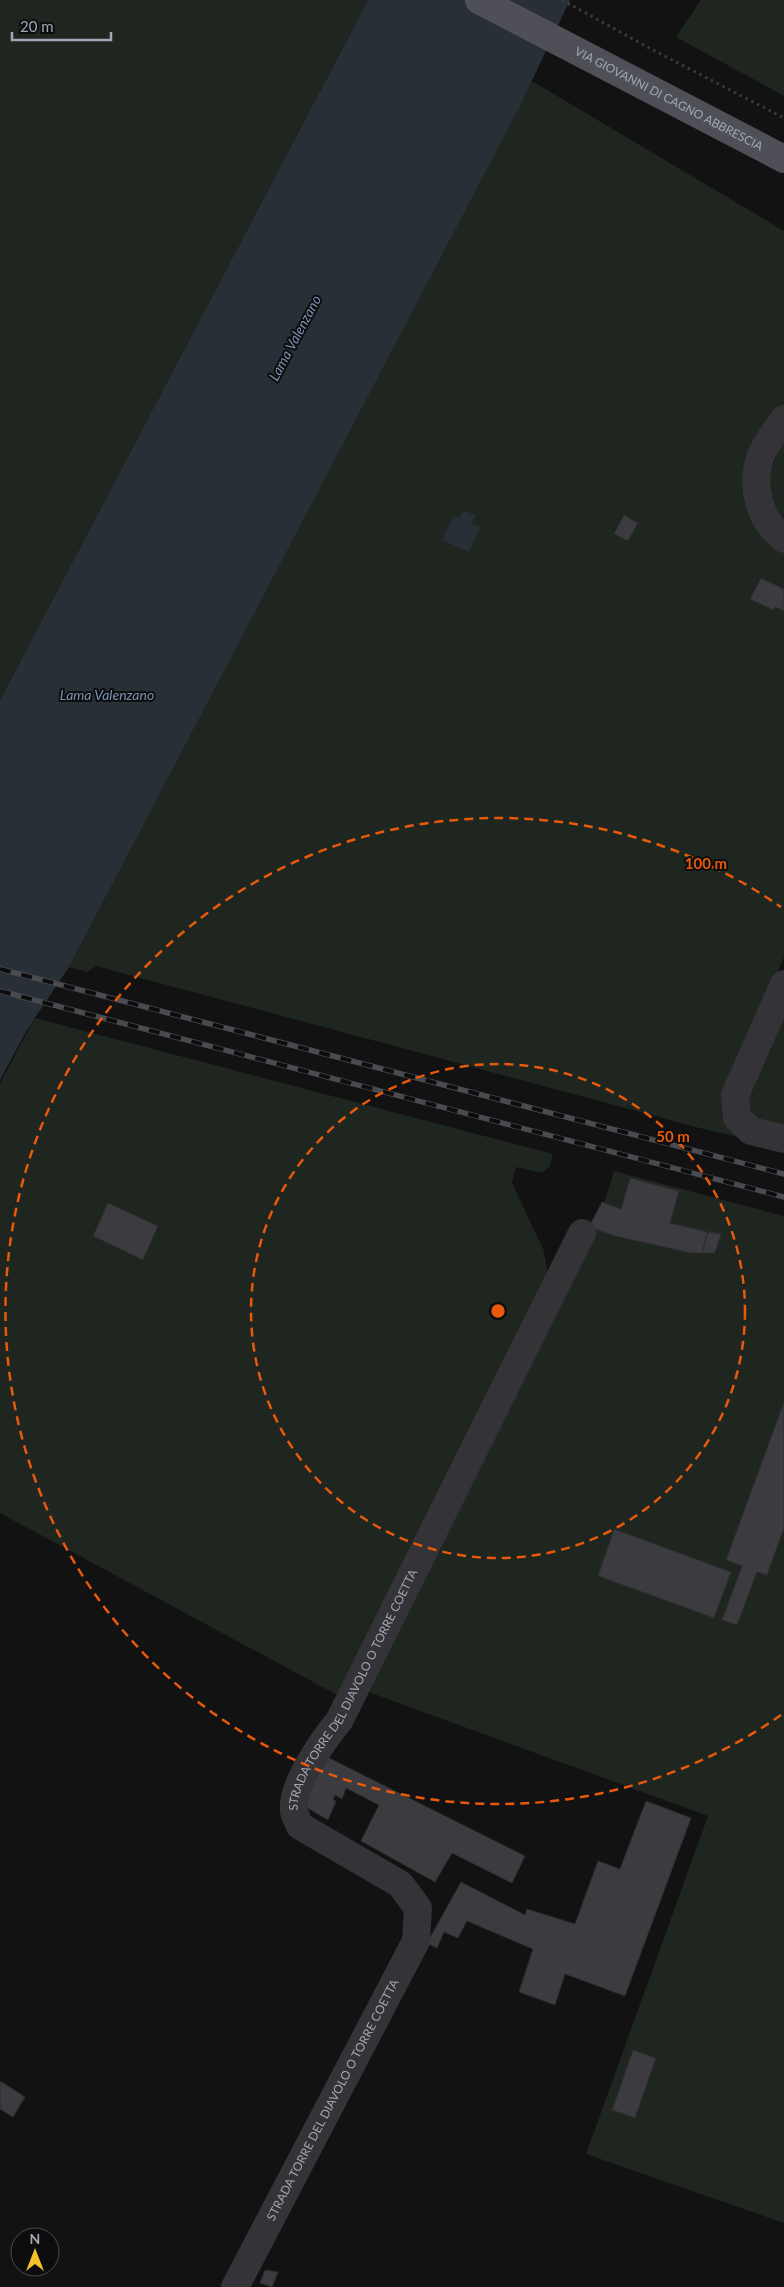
<svg xmlns="http://www.w3.org/2000/svg" width="784" height="2287" font-family="Lato,sans-serif">
	<style>
		.green { fill: #1e261f }
		.water { fill: #282f37 }
		.building { fill: #3c3c40; stroke: #2c2c2f }
		.lines { fill: none; stroke-linecap: round; stroke-linejoin: round }
		.path { stroke: #393a3f; stroke-width: 3; stroke-dasharray: 2.5 4; stroke-linecap: butt }
		.minor { stroke: #333338; stroke-width: 28 }
		.major { stroke: #4f5057; stroke-width: 28 }
		.rail-casing { stroke: #4a4b51; stroke-width: 5.5 }
		.rail { stroke: #0d0d0e; stroke-width: 4; stroke-dasharray: 11; stroke-linecap: butt }
		.ring { fill: none; stroke: #e8590c; stroke-width: 2.5; stroke-dasharray: 9 6 }
		.labels { text-anchor: middle; stroke-width: 4; stroke-linejoin: round; paint-order: stroke }
		.street-label { font-size: 12px; fill: #a3a7b4; stroke: #0d0d0e }
		.water-label { font-size: 14px; font-style: italic; fill: #7991b0; stroke: #0d0d0e }
		.centre { fill: #e8590c; stroke: #0d0d0e; stroke-width: 2.5 }
		.ring-label { font-size: 15px; text-anchor: middle; font-weight: bold; fill: #e8590c; stroke: #0d0d0e; stroke-width: 4; stroke-linejoin: round; paint-order: stroke }
	</style>
	<rect width="100%" height="100%" fill="#121213"/>
	<g class="green">
		<path d="M0 0H368L0 700Z"/>
		<path d="M701 0H784V96L676 37Z"/>
		<path d="M532 81 784 231V405L749 460 784 550V957L725 1097 749 1139 711 1131 96 966 87 972 69 967Z"/>
		<path d="M784 435V523L769 503 768 478Z"/>
		<path d="M784 1006V1132L754 1124 742 1102Z"/>
		<path d="M35 1018 553 1154 550 1166 542 1173 516 1167 512 1183 544 1251 547 1269 544 1287 341 1697 0 1513V1083Z"/>
		<path d="M614 1171 784 1216V2223L586 2154 708 1816 366 1691 595 1232Z"/>
	</g>
	<g class="water">
		<path d="M368 0H570L521 104 69 967 27 1030 0 1080V700Z"/>
		<path d="M463 510 475 515 472 524 480 527 469 552 442 540 453 516 459 519Z"/>
	</g>
	<g class="building">
		<path d="M624 515 638 523 628 541 614 534Z"/>
		<path d="M761 578 784 589V611L775 607 773 610 750 599Z"/>
		<path d="M630 1178 679 1191 670 1223 708 1232 702 1253H691L615 1236 589 1227 602 1202 621 1209Z"/>
		<path d="M108 1203 158 1226 143 1260 93 1236Z"/>
		<path d="M708 1232 721 1234 715 1253H702Z"/>
		<path d="M784 1402V1528L767 1575 757 1572 737 1625 722 1620 742 1566 726 1560Z"/>
		<path d="M614 1529 731 1572 714 1618 598 1576Z"/>
		<path d="M325 1756 525 1856 512 1883 452 1853 435 1882 361 1841 379 1805 346 1788 342 1799 335 1795 333 1800 336 1801 328 1820 306 1807 305 1803Z"/>
		<path d="M646 1801 691 1818 625 1996 565 1974 555 2005 519 1992 533 1949 467 1921 458 1938 444 1932 437 1948 427 1943 461 1882 525 1915 527 1909 575 1924 598 1861 620 1869Z"/>
		<path d="M633 2050 656 2058 635 2118 612 2110Z"/>
		<path d="M0 2081 25 2097 13 2117 0 2109Z"/>
		<path d="M265 2270 278 2272 272 2287 260 2283Z"/>
	</g>
	<g class="lines">
		<path class="path" d="M562 0 653 50 784 118"/>
		<g class="minor">
			<path d="M784 419C776 431 766 443 761 455 750 484 759 521 784 539"/>
			<path d="M784 984 735 1095 737 1118 751 1131 784 1139"/>
			<path id="s1" d="M235 2287 416 1941 418 1908 400 1884 300 1826C298 1821 295 1816 294 1811 290 1787 324 1739 339 1721L582 1233"/>
		</g>
		<path class="major" id="s2" d="M479 0 784 159"/>
		<defs>
			<g id="rail">
				<path d="M0 969 784 1174"/>
				<path d="M0 991 784 1197"/>
			</g>
		</defs>
		<use href="#rail" class="rail-casing"/>
		<use href="#rail" class="rail"/>
	</g>
	<g class="ring">
		<circle cx="498" cy="1311" r="247"/>
		<path d="M781 1715A493 493 0 1 1 781 907"/>
	</g>
	<g class="labels">
		<g class="street-label">
			<text dy="4" stroke="none"><textPath href="#s2" startOffset="214">VIA GIOVANNI DI CAGNO ABBRESCIA</textPath></text>
			<text dy="4" stroke="none"><textPath href="#s1" startOffset="721">STRADA TORRE DEL DIAVOLO O TORRE COETTA</textPath></text>
			<text dy="4" stroke="none"><textPath href="#s1" startOffset="211">STRADA TORRE DEL DIAVOLO O TORRE COETTA</textPath></text>
		</g>
		<g class="water-label">
			<text transform="translate(295 338) rotate(-62)" y="5">Lama Valenzano</text>
			<text x="107" y="700">Lama Valenzano</text>
		</g>
	</g>
	<circle cx="498" cy="1311" r="8" class="centre"/>
	<g class="ring-label">
		<text x="706" y="869">100 m</text>
		<text x="673" y="1142">50 m</text>
	</g>
	<g transform="translate(35 2252)"><circle r="24" fill="#0d0d0e" stroke="#494b50"/>
	<path d="M0-4L9 19L0 12L-9 19Z" fill="#f3c12a"/>
	<text y="-8" font-size="14" font-weight="bold" text-anchor="middle" fill="#a3a7b4">N</text>
	</g>
	<path d="M12 32v8h99v-8" fill="none" stroke="#a3a7b4" stroke-width="2.5"/>
	<text x="20" y="32" font-size="15" fill="#a3a7b4" stroke="#0d0d0e" stroke-width="4" paint-order="stroke">20 m</text>
</svg>
